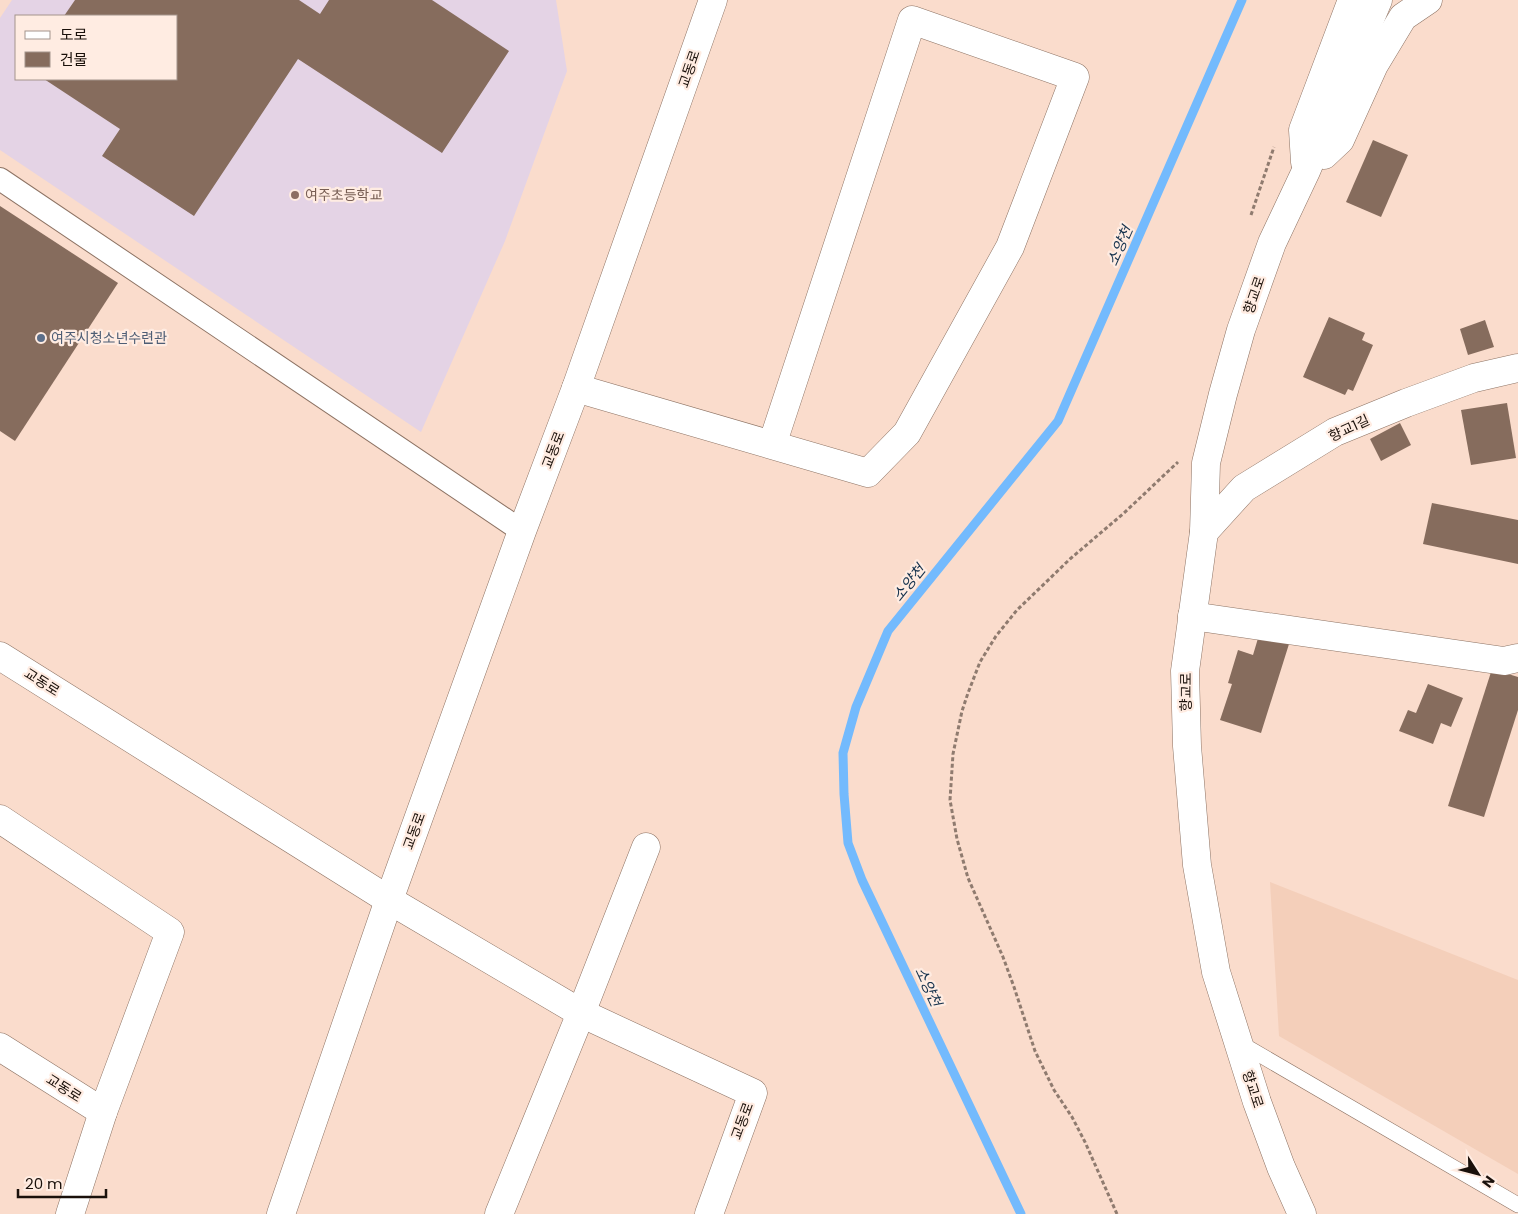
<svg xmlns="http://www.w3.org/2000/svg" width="1518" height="1214" font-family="Poppins,'Noto Sans KR',sans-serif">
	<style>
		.built { fill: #f4cfba }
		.education { fill: #e4d3e5; fill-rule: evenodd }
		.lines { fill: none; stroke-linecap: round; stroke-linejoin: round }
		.stream { stroke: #73bafd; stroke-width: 9 }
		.building { fill: #866c5d }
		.service-casing { stroke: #8d7364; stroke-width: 16 }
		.pedestrian-casing { stroke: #8d7364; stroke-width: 24 }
		.minor-casing { stroke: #8d7364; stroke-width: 29 }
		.tertiary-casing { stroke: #8d7364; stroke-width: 29 }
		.path { stroke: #8f7b6f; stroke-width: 3; stroke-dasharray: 4 2.5; stroke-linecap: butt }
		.service { stroke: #fff; stroke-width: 15 }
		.pedestrian { stroke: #fff; stroke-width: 22 }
		.minor { stroke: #fff; stroke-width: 28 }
		.tertiary { stroke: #fff; stroke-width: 28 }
		.education-dot { fill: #8d6e63; stroke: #ffece2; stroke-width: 2 }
		.service-dot { fill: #5c6f8a; stroke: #ffece2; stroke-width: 2 }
		.labels { text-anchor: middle; stroke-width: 4.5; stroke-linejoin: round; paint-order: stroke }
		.street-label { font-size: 14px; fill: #1a100a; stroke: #ffece2 }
		.education-label { font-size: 14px; fill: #785e54; stroke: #ffece2; text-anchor: start }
		.service-label { font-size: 14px; fill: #4e5e75; stroke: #ffece2; text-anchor: start }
		.water-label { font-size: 15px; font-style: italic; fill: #14314c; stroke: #ffece2 }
	</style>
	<rect width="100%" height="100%" fill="#fadccc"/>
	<path class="built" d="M1270 882 1518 980V1174L1279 1036Z"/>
	<path class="education" d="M12 0H556L567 71 505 241 421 432 0 150V18ZM16 16H176V79H16Z"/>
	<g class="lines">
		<path class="stream" d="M1021 1214 862 880 848 843 844 794 843 753 856 707 888 631 1058 421 1242 0"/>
	</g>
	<g class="building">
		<path d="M75 0H299L320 14 329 0H432L509 51 442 153 298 59 194 216 102 156 120 129 44 79H176V16H64Z"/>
		<path d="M1373 140 1408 155 1381 217 1346 202Z"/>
		<path d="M0 206 118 283 15 441 0 431Z"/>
		<path d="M1329 317 1365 333 1362 340 1373 345 1353 391 1348 389 1345 395 1303 377Z"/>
		<path d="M1485 320 1494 347 1468 355 1460 329Z"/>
		<path d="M1507 403 1516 458 1471 465 1461 410Z"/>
		<path d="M1400 423 1411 445 1381 461 1370 439Z"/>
		<path d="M1432 503 1518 520V564L1423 544Z"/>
		<path d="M1259 635 1289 644 1261 733 1220 720 1232 684 1228 683 1238 650 1253 655Z"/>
		<path d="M1492 669 1518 677V710L1484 817 1448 806Z"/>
		<path d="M1428 684 1463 698 1451 727 1441 723 1433 744 1399 731 1408 710 1416 713Z"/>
	</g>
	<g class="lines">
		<defs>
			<path id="service" d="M1238 1042 1518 1205"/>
			<path id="pedestrian" d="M0 179 522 531"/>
			<g id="minor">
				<path d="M576 388 868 473 907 433 1010 247 1075 77 912 20 772 445"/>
				<path d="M1204 532 1244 488 1335 432 1406 403 1474 378 1518 368"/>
				<path d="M1192 616 1504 661 1518 658"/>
				<path d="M0 656 389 900 581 1013 753 1093 709 1214"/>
				<path d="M0 819 170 932 103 1112 70 1214"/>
				<path d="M0 1047 103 1112"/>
				<path d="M499 1214 581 1013 646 847"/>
			</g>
			<g id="tertiary">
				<path d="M1324 155 1340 140 1374 65 1403 17 1428 0"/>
				<path d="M1305 162 1303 130 1352 0"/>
				<path d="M281 1214 389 900 522 531 576 388 713 0"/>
				<path d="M1302 1214 1281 1167 1257 1102 1216 972 1197 865 1187 746 1185 671 1204 532 1206 463 1223 394 1241 330 1272 243 1306 171 1378 0"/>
			</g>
		</defs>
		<use href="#service" class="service-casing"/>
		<use href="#pedestrian" class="pedestrian-casing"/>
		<use href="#minor" class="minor-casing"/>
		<use href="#tertiary" class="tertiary-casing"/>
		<g class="path">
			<path d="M1251 215 1274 147"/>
			<path d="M1117 1214 1085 1142 1072 1117 1054 1090 1035 1051 1014 987 1003 957 968 878 957 839 950 800 953 754 962 711 968 693 980 662 996 636 1017 610 1070 559 1124 513 1178 462"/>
		</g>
		<use href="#service" class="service"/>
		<use href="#pedestrian" class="pedestrian"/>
		<use href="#minor" class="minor"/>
		<use href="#tertiary" class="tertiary"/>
	</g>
	<circle class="education-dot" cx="295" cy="195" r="5"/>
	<circle class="service-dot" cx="41" cy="338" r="5"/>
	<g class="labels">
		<g class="street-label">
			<text transform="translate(689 69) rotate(-71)" y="5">교동로</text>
			<text transform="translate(1254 295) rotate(-71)" y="5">향교로</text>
			<text transform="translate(1349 428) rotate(-25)" y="5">향교1길</text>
			<text transform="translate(553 450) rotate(-69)" y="5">교동로</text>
			<text transform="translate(42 682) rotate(32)" y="5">교동로</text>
			<text transform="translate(1186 692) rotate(-90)" y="5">향교로</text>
			<text transform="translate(414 831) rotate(-70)" y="5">교동로</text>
			<text transform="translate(64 1088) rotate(32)" y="5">교동로</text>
			<text transform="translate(1253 1089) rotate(72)" y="5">향교로</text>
			<text transform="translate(742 1121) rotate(-70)" y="5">교동로</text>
		</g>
		<g class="education-label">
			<text x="305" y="200">여주초등학교</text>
		</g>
		<g class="service-label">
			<text x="51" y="343">여주시청소년수련관</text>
		</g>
		<g class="water-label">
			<text transform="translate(1120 246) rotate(-66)" y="5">소양천</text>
			<text transform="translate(909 583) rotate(-51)" y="5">소양천</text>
			<text transform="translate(928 987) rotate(65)" y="5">소양천</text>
		</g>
	</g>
	<rect x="15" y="15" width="162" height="65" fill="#ffece2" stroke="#a3948c"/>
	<rect x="25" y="31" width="25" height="8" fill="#ffffff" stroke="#a3948c"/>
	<text x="60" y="40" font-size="15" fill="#1a100a">도로</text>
	<rect x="25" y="52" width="25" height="15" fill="#866c5d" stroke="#a3948c"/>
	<text x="60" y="65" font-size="15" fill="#1a100a">건물</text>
	<g transform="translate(1478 1174) rotate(126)" stroke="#ffece2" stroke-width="4" paint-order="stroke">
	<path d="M0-4L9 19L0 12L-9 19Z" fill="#1a100a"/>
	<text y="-8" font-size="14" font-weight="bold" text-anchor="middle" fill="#1a100a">N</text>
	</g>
	<path d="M18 1189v8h88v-8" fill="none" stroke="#1a100a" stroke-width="2.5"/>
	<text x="25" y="1189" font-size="15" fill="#1a100a" stroke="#ffece2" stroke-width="4" paint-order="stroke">20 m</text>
</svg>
